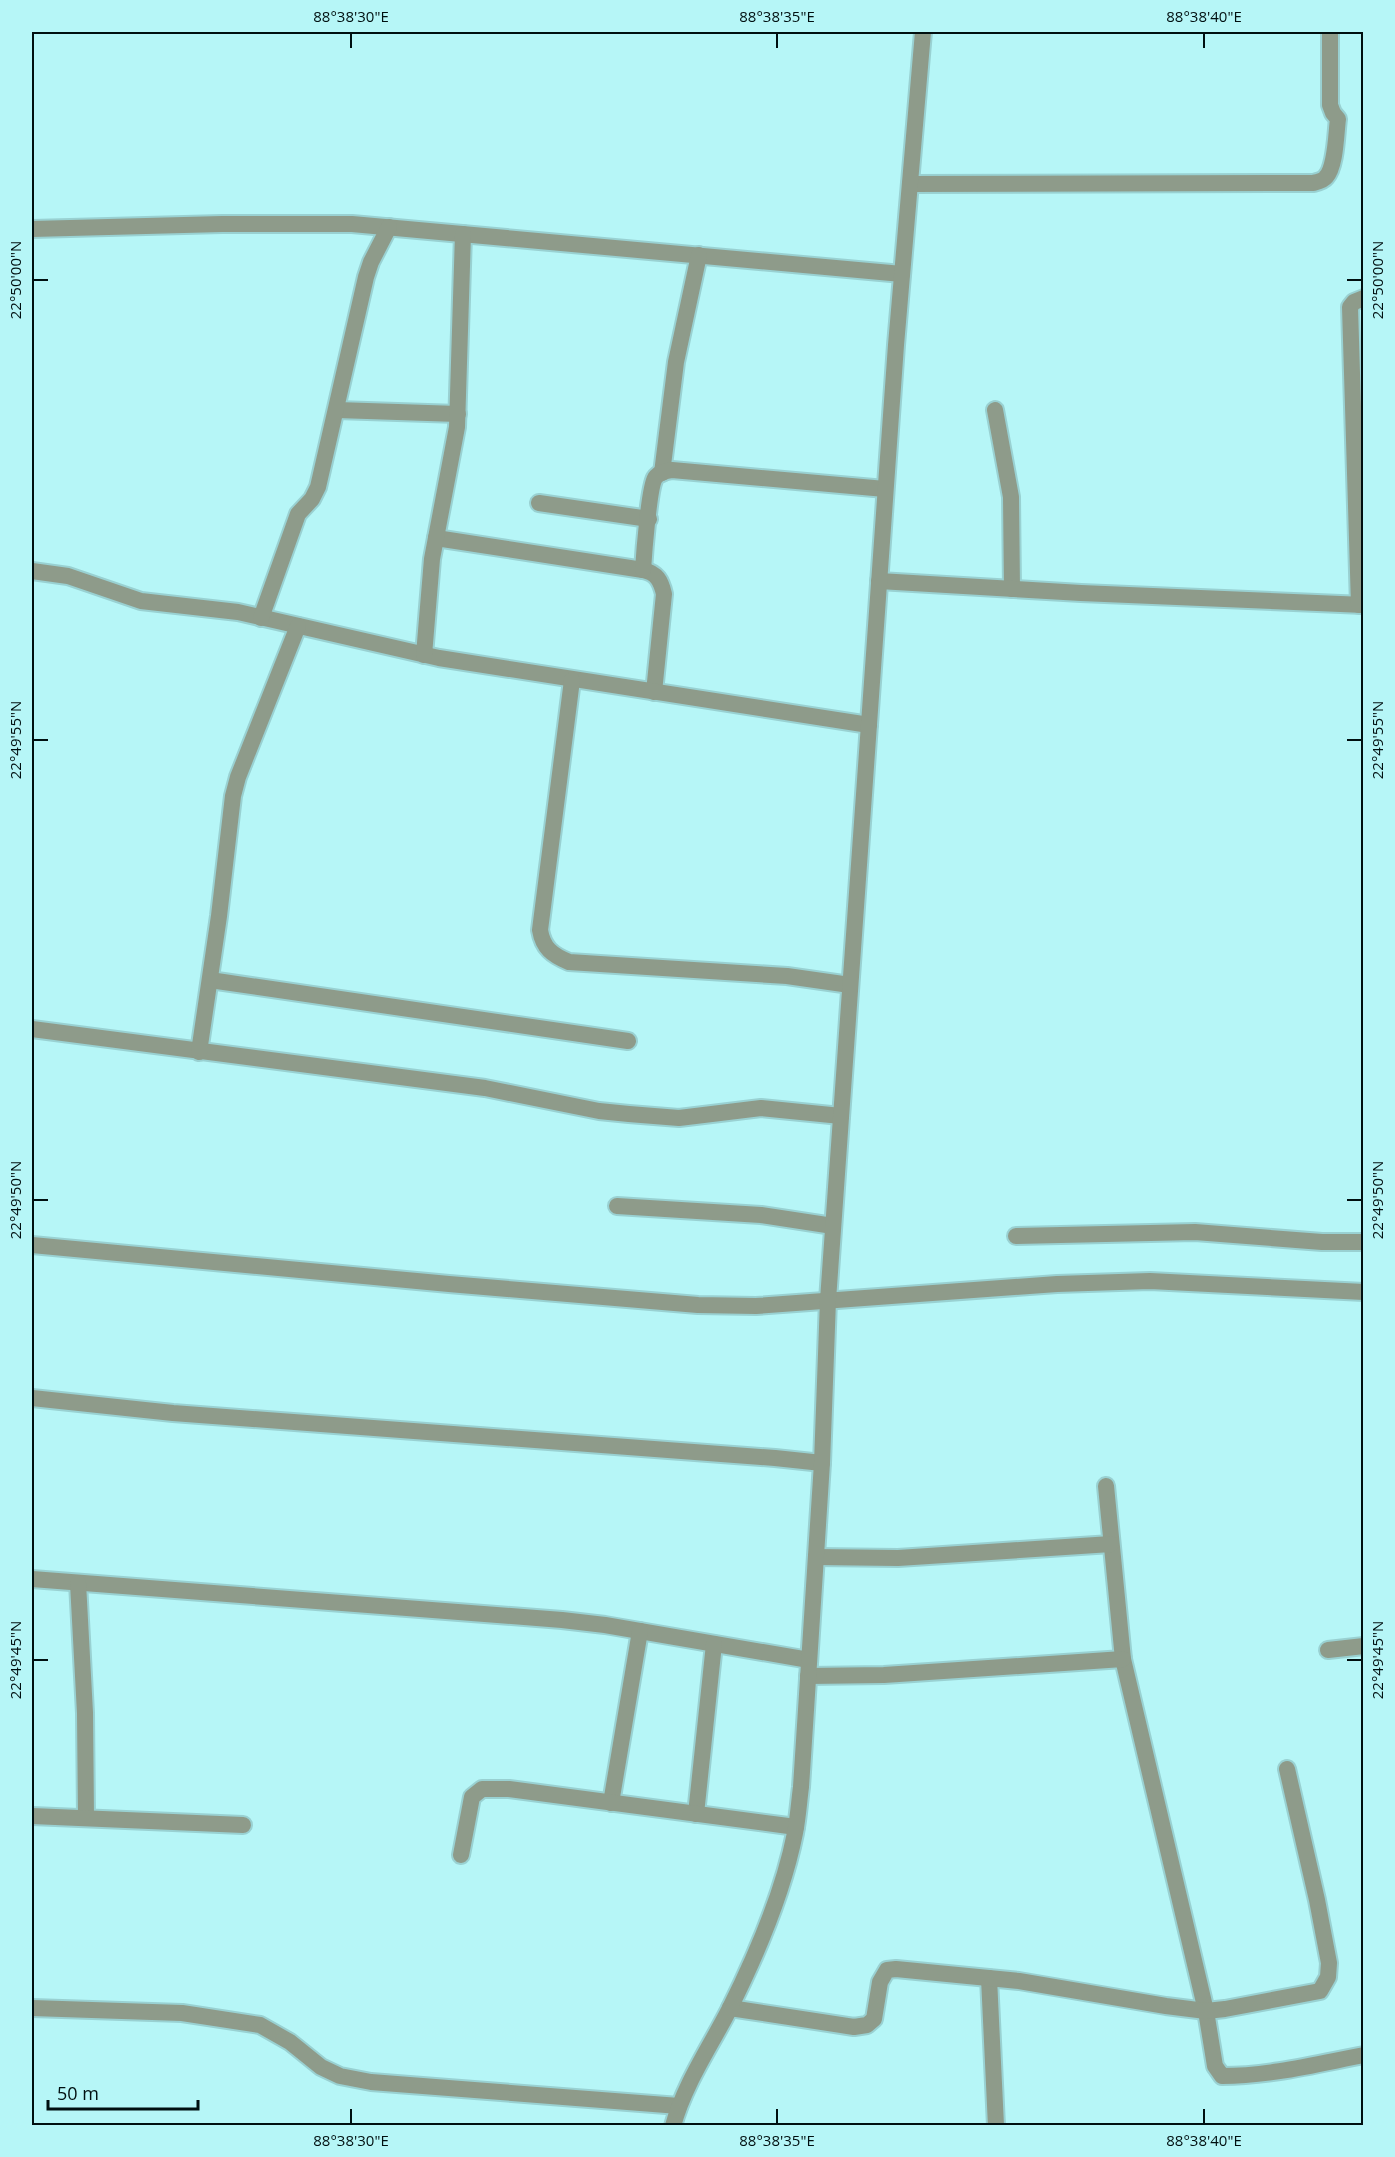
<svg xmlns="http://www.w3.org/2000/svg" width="1395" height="2157" font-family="'Open Sans',sans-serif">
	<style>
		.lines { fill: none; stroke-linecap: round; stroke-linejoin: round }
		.street-casing { stroke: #99d1d2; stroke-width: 20 }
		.street { stroke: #8e9b8a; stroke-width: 16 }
		.ticks { fill: none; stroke: #000f10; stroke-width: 2 }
		.neatline { fill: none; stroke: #000f10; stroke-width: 2 }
		.ticks-label { font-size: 15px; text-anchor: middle; fill: #000f10 }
	</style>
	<rect width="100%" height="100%" fill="#b6f6f7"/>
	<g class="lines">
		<defs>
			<g id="street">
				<path d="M910 184 1313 183C1317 182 1323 181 1326 177 1336 166 1336 133 1338 119L1333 113 1330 105V32"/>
				<path d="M32 229 222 224H352L902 274"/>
				<path d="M337 410 458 414"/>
				<path d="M995 410 1011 497 1012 589"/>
				<path d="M662 473 676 362 699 255"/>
				<path d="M539 503 649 519"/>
				<path d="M436 538 643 570C657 573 661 581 664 594L654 692"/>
				<path d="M643 570C644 554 649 488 655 478 659 472 666 471 672 470L885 489"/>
				<path d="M32 571 68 576 141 601 238 612 439 658 869 725"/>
				<path d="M879 581 1081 593 1364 605"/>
				<path d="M1359 605 1350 307 1354 302 1364 298"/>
				<path d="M261 618 298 514 312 499 318 487 366 277 371 262 389 227"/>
				<path d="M424 655 432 559 457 427 463 234"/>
				<path d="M572 680 540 930C543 948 552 955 569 962L787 976 850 985"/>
				<path d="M210 980 628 1041"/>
				<path d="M32 1029 485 1088 599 1111 629 1114 679 1118 761 1108 841 1116"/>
				<path d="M199 1052 219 916 233 796 238 777 298 626"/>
				<path d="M617 1206 761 1215 833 1226"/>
				<path d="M1016 1236 1195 1232 1322 1242H1364"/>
				<path d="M32 1245 449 1284 698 1305 756 1306 1057 1284 1150 1281 1364 1292"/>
				<path d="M32 1398 173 1413 775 1458 822 1463"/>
				<path d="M1106 1486 1123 1659 1206 2011 1215 2066 1222 2076C1270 2076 1317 2064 1364 2055"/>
				<path d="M816 1557 898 1558 1111 1544"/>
				<path d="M32 1579 562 1620 605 1625 809 1660"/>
				<path d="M78 1583 85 1713 86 1817"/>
				<path d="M1328 1650 1364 1646"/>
				<path d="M808 1676 884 1675 1123 1659"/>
				<path d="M611 1803 640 1631"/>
				<path d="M696 1814 714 1644"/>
				<path d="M32 1816 243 1825"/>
				<path d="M461 1855 472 1797 482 1789H509L796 1827"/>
				<path d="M989 1978 996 2126"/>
				<path d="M32 2008 182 2013 260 2025 290 2042 321 2067 340 2076 371 2082 679 2106"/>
				<path d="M730 2008 854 2027 867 2025 874 2019 880 1982 887 1970 896 1969 1019 1981 1166 2006 1206 2011 1225 2009 1320 1991 1328 1977 1329 1963 1317 1900 1287 1769"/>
				<path d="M673 2126C684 2085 710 2047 729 2010 757 1954 783 1894 795 1833 798 1818 799 1802 801 1787L822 1463 828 1300 896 345 923 32"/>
			</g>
		</defs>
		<use href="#street" class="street-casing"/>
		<use href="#street" class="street"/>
	</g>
	<path class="ticks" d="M351 33V48M777 33V48M1204 33V48M33 280H48M1347 280H1362M33 740H48M1347 740H1362M33 1200H48M1347 1200H1362M33 1660H48M1347 1660H1362M351 2109V2124M777 2109V2124M1204 2109V2124"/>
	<rect width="1395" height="2157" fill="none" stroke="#b6f6f7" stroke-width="66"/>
	<path d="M48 2100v9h150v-9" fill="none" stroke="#000f10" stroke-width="3"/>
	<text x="57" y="2100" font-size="18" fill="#000f10" stroke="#b6f6f7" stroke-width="4.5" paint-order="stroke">50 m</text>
	<rect x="33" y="33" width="1329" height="2091" class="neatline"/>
	<g class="ticks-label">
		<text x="351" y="22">88°38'30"E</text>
		<text x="777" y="22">88°38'35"E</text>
		<text x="1204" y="22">88°38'40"E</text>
		<text transform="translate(16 280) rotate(-90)" y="5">22°50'00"N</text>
		<text transform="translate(1378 280) rotate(-90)" y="5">22°50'00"N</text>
		<text transform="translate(16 740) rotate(-90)" y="5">22°49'55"N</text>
		<text transform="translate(1378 740) rotate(-90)" y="5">22°49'55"N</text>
		<text transform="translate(16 1200) rotate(-90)" y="5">22°49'50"N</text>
		<text transform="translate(1378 1200) rotate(-90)" y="5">22°49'50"N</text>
		<text transform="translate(16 1660) rotate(-90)" y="5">22°49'45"N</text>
		<text transform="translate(1378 1660) rotate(-90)" y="5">22°49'45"N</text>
		<text x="351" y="2146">88°38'30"E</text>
		<text x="777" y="2146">88°38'35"E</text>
		<text x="1204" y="2146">88°38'40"E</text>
	</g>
</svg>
